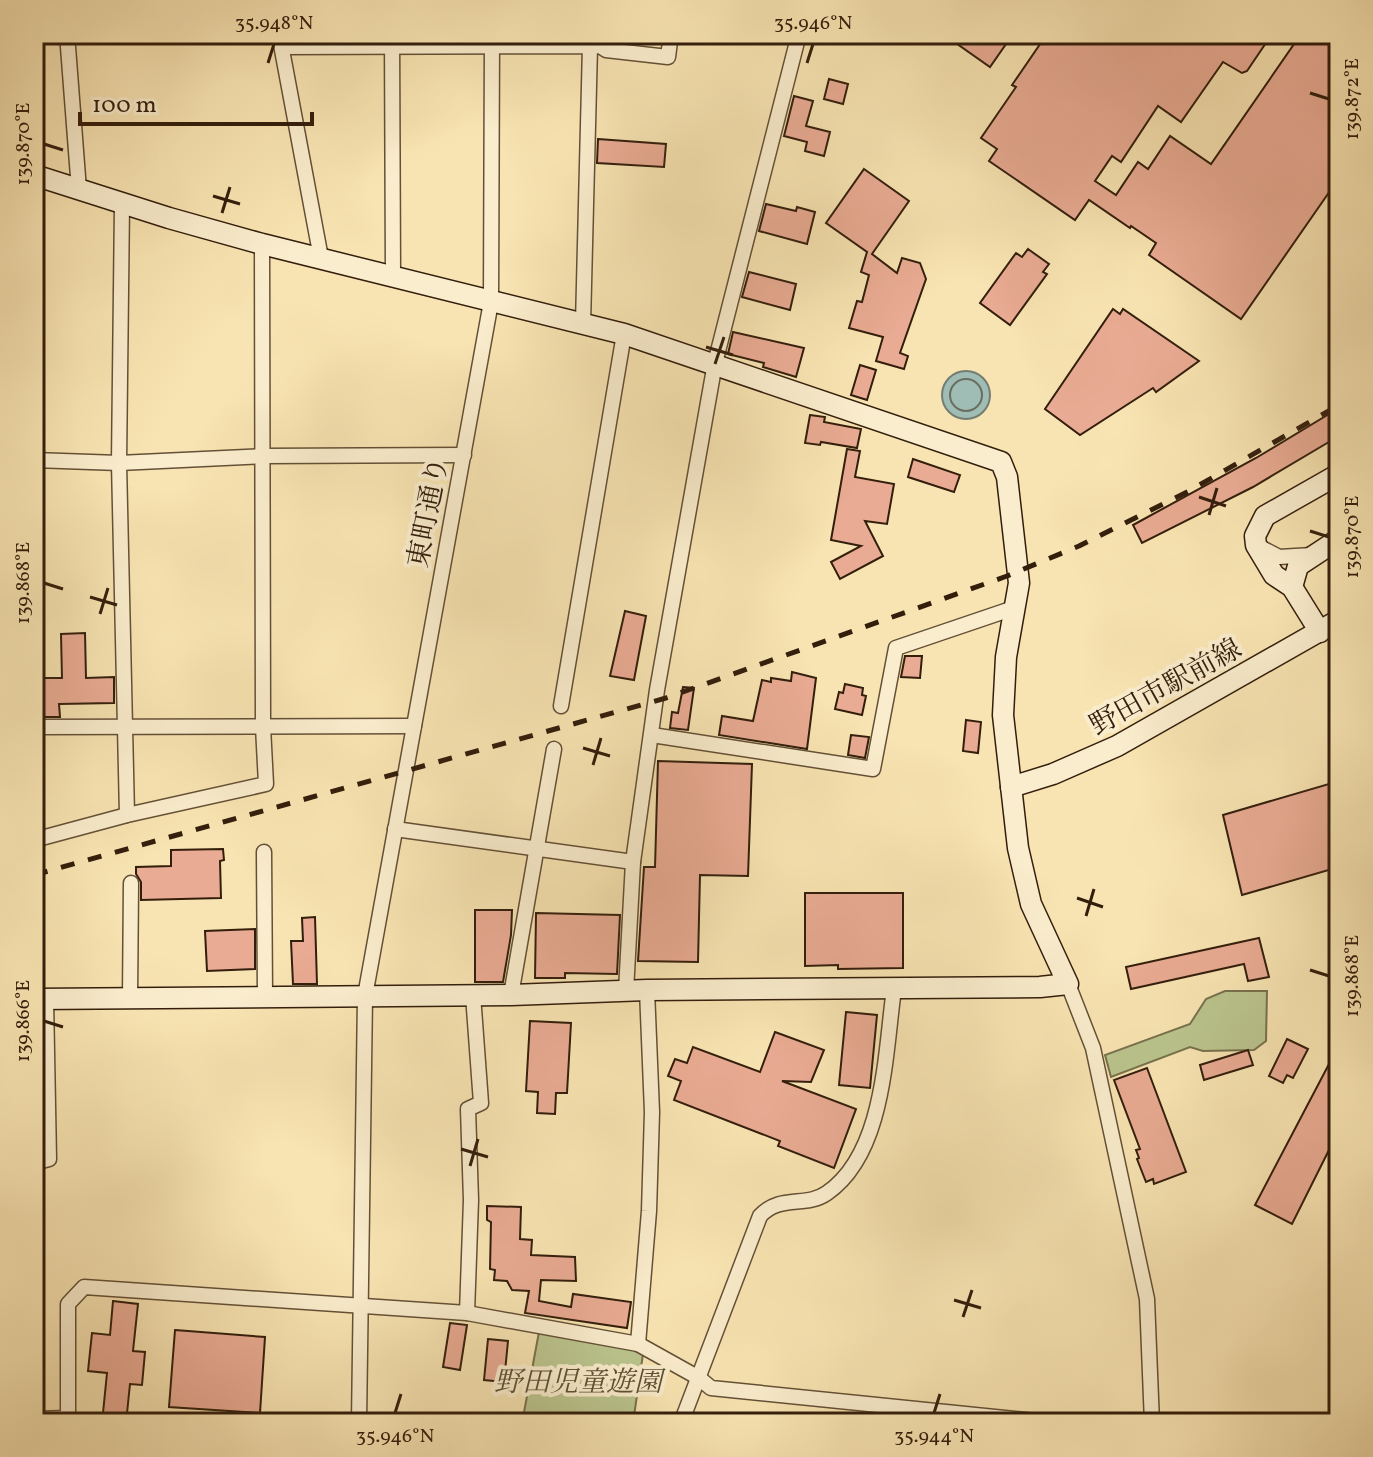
<svg xmlns="http://www.w3.org/2000/svg" width="1373" height="1457" font-family="Vollkorn,'Noto Serif JP',serif">
	<style>
		.green { fill: #bbc58e; stroke: #77724d; stroke-width: 2 }
		.water { fill: #9fbdb4; stroke: #747d71; stroke-width: 2 }
		.lines { fill: none; stroke-linecap: round; stroke-linejoin: round }
		.shore { stroke: #696e60; stroke-width: 2 }
		.building { fill: #e9ab93; stroke: #331e0c; stroke-width: 2 }
		.street-casing { stroke: #645036; stroke-width: 17 }
		.secondary-casing { stroke: #331e0c; stroke-width: 23 }
		.street { stroke: #faedcd; stroke-width: 14 }
		.secondary { stroke: #faedcd; stroke-width: 20 }
		.rail { stroke: #331e0c; stroke-width: 5; stroke-dasharray: 14 14; stroke-linecap: butt }
		.ticks { fill: none; stroke: #331e0c; stroke-width: 3 }
		.labels { text-anchor: middle; stroke-width: 8; stroke-linejoin: round; paint-order: stroke }
		.street-label { font-size: 28px; fill: #331e0c; stroke: #faedcd }
		.park-label { font-size: 28px; font-style: italic; fill: #5c5033; stroke: #faedcd }
		.neatline { fill: none; stroke: #331e0c; stroke-width: 3 }
		.ticks-label { font-size: 20px; text-anchor: middle; fill: #331e0c }
	</style>
	<rect width="100%" height="100%" fill="#f8e4b2"/>
	<filter id="stains"><feTurbulence type="fractalNoise" baseFrequency=".0025" numOctaves="4"/><feColorMatrix values="0 0 0 0 .2 0 0 0 0 .09 0 0 0 0 .02 0 0 0 .5 -.17"/></filter>
	<radialGradient id="worn" r=".72"><stop offset=".6" stop-color="#630" stop-opacity="0"/><stop offset="1" stop-color="#630" stop-opacity=".3"/></radialGradient>
	<g class="green">
		<path d="M1225 991H1267L1266 1041 1254 1050 1203 1051 1190 1047 1111 1077 1105 1055 1190 1024 1206 999Z"/>
		<path d="M539 1332 635 1349 643 1354 633 1423H522Z"/>
	</g>
	<circle class="water" cx="966" cy="395" r="24"/>
	<g class="lines">
		<circle class="shore" cx="966" cy="395" r="16"/>
	</g>
	<g class="building">
		<path d="M943 34H1013L990 67Z"/>
		<path d="M1047 34H1272L1247 71 1242 73 1223 62 1181 122 1158 106 1121 162 1112 156 1095 181 1116 195 1138 162 1148 169 1170 136 1211 164 1301 34H1339V178L1241 319 1149 255 1156 243 1131 226 1130 228 1089 200 1075 220 989 161 997 149 981 138 1016 87 1012 85Z"/>
		<path d="M829 79 848 84 843 104 824 99Z"/>
		<path d="M794 96 813 101 806 126 830 132 824 156 805 151 807 142 784 136Z"/>
		<path d="M598 139 666 144 664 167 597 163Z"/>
		<path d="M864 169 909 201 872 254 897 273 902 258 920 263 926 279 900 353 908 356 904 369 876 361 883 337 849 328 857 301 862 302 869 275 861 272 867 252 826 223Z"/>
		<path d="M766 204 796 211 797 207 815 212 807 244 759 231Z"/>
		<path d="M1028 249 1049 264 1043 272 1047 274 1010 325 980 303 1016 253 1022 257Z"/>
		<path d="M749 272 796 284 790 310 742 297Z"/>
		<path d="M1113 309 1120 314 1123 309 1199 361 1156 392 1153 388 1080 435 1045 409Z"/>
		<path d="M733 332 804 348 796 377 763 367 764 363 728 354Z"/>
		<path d="M860 365 876 370 867 400 851 395Z"/>
		<path d="M1339 408V436L1253 487 1142 543 1133 525 1256 458Z"/>
		<path d="M810 415 825 417 824 422 861 429 857 448 821 442 820 445 805 443Z"/>
		<path d="M847 449 860 451 855 477 894 484 887 524 865 521 883 556 840 579 831 562 861 546 831 540Z"/>
		<path d="M913 459 960 475 954 492 908 477Z"/>
		<path d="M625 611 646 616 634 680 610 676Z"/>
		<path d="M85 633 86 678 114 677V703L59 704 60 717H38L37 678H62L61 634Z"/>
		<path d="M905 656H922L920 678 901 677Z"/>
		<path d="M792 672 816 678 807 749 719 735 722 716 753 721 762 680 771 682V678L791 681Z"/>
		<path d="M845 684 863 688 862 695 866 696 862 715 835 709 839 692 843 693Z"/>
		<path d="M683 687 694 688 688 730 670 728 672 712 678 713Z"/>
		<path d="M966 720 981 722 978 753 963 751Z"/>
		<path d="M851 735 869 737 865 758 848 755Z"/>
		<path d="M658 761 752 764 748 876 700 875 698 962 638 961 644 867H655Z"/>
		<path d="M1339 781V867L1242 895 1223 815Z"/>
		<path d="M223 849 224 860 220 861 221 898 141 900V882L136 874V867L171 866V850Z"/>
		<path d="M805 893H903V968L838 969V965L805 966Z"/>
		<path d="M475 910H512L511 935 503 982H475Z"/>
		<path d="M536 913 620 915 617 974 565 973V978H535Z"/>
		<path d="M315 917 317 984H293L291 941H303L302 918Z"/>
		<path d="M255 929V969L207 971 205 931Z"/>
		<path d="M1259 938 1269 977 1248 981 1244 964 1131 989 1126 967Z"/>
		<path d="M846 1012 877 1015 870 1088 839 1085Z"/>
		<path d="M530 1021 571 1023 567 1093H556L555 1114 537 1113 538 1092 526 1091Z"/>
		<path d="M775 1032 824 1050 811 1082 782 1081 856 1109 834 1168 778 1146 780 1141 674 1100 681 1081 668 1076 675 1059 687 1063 693 1047 760 1072Z"/>
		<path d="M1287 1039 1308 1049 1293 1078 1287 1075 1283 1083 1269 1076Z"/>
		<path d="M1339 1045V1130L1292 1224 1255 1205Z"/>
		<path d="M1248 1050 1253 1065 1204 1080 1200 1065Z"/>
		<path d="M1147 1068 1186 1172 1154 1184 1153 1179 1146 1182 1137 1159 1139 1158 1136 1150 1140 1149 1114 1080Z"/>
		<path d="M487 1206 521 1207 520 1239 532 1240 531 1255 575 1257 576 1281 541 1280 539 1301 571 1307 573 1294 631 1302 627 1328 525 1313 529 1291 512 1290 507 1281 494 1280 495 1270 490 1269 491 1222 487 1220Z"/>
		<path d="M113 1301 138 1304 133 1351 145 1352 142 1385 130 1384 126 1423H102L107 1373 88 1371 92 1333 110 1335Z"/>
		<path d="M450 1323 467 1325 460 1370 443 1367Z"/>
		<path d="M175 1330 265 1337 260 1413 169 1407Z"/>
		<path d="M488 1339 508 1341 504 1382 484 1380Z"/>
	</g>
	<g class="lines">
		<defs>
			<g id="street">
				<path d="M67 34 79 190"/>
				<path d="M279 34 321 258"/>
				<path d="M392 34 393 277"/>
				<path d="M282 47 600 46 606 50 668 57 671 34"/>
				<path d="M122 204 119 463 127 815"/>
				<path d="M583 324 590 46"/>
				<path d="M34 460 119 463 264 456 464 455"/>
				<path d="M1260 547 1279 557 1312 555"/>
				<path d="M561 706 624 334"/>
				<path d="M34 727 414 726"/>
				<path d="M652 735 873 769 896 648 1014 608"/>
				<path d="M395 829 633 862"/>
				<path d="M34 840 127 815 266 784 263 727 262 244"/>
				<path d="M264 852 265 997"/>
				<path d="M1068 984 1093 1048 1147 1299 1152 1423"/>
				<path d="M626 991 633 862 657 690 715 363 799 34"/>
				<path d="M511 995 554 749"/>
				<path d="M130 998 131 883"/>
				<path d="M34 1163 49 1159 46 999"/>
				<path d="M467 1313 471 1200 468 1109 481 1103 473 995"/>
				<path d="M638 1344 649 1211 652 1112 647 990"/>
				<path d="M34 1419 68 1418V1304L84 1287 467 1313 638 1344 699 1378 711 1388 1036 1421 1084 1423"/>
				<path d="M359 1423 365 996 491 302 492 34"/>
				<path d="M681 1423 760 1216C780 1194 806 1208 827 1193 885 1153 885 1052 894 989"/>
			</g>
			<g id="secondary">
				<path d="M34 175 169 218 262 244 624 334 1001 462 1007 477 1019 583 1006 657 1003 715 1018 848 1031 904 1068 984 1040 987 647 990 511 995 34 999"/>
				<path d="M1292 587 1298 566 1339 539"/>
				<path d="M1320 632 1292 587 1274 575 1256 545 1255 536 1265 516 1339 474"/>
				<path d="M1011 787 1053 774 1117 746 1339 620"/>
			</g>
		</defs>
		<use href="#street" class="street-casing"/>
		<use href="#secondary" class="secondary-casing"/>
		<use href="#street" class="street"/>
		<use href="#secondary" class="secondary"/>
		<path class="rail" d="M34 875 666 698 1007 576 1079 546 1189 491 1339 405"/>
	</g>
	<path class="ticks" d="M268 63 274 44M807 63 813 44M1310 93 1329 99M44 144 63 150M213 196 240 204M222 213 230 187M706 347 733 355M715 364 724 337M1199 497 1226 506M1209 515 1217 488M1310 531 1329 537M44 583 63 589M90 597 117 605M100 614 108 588M583 748 610 756M593 765 601 738M1077 898 1103 907M1086 916 1094 889M1310 970 1329 976M44 1021 63 1027M461 1149 488 1157M470 1166 478 1139M954 1300 981 1308M963 1317 972 1290M395 1413 401 1394M934 1413 940 1394"/>
	<g class="labels">
		<g class="street-label">
			<text transform="translate(427 512) rotate(-79)" y="10">東町通り</text>
			<text transform="translate(1165 686) rotate(-29)" y="10">野田市駅前線</text>
		</g>
		<g class="park-label">
			<text x="578" y="1391">野田児童遊園</text>
		</g>
	</g>
	<rect width="1373" height="1457" fill="none" stroke="#f8e4b2" stroke-width="88"/>
	<path d="M80 112v12h232v-12" fill="none" stroke="#331e0c" stroke-width="4"/>
	<text x="92" y="112" font-size="24" fill="#331e0c" stroke="#faedcd" stroke-width="6" paint-order="stroke">100 m</text>
	<rect x="44" y="44" width="1285" height="1369" class="neatline"/>
	<g class="ticks-label">
		<text x="274" y="29">35.948°N</text>
		<text x="813" y="29">35.946°N</text>
		<text transform="translate(1351 99) rotate(-90)" y="7">139.872°E</text>
		<text transform="translate(22 144) rotate(-90)" y="7">139.870°E</text>
		<text transform="translate(1351 537) rotate(-90)" y="7">139.870°E</text>
		<text transform="translate(22 583) rotate(-90)" y="7">139.868°E</text>
		<text transform="translate(1351 976) rotate(-90)" y="7">139.868°E</text>
		<text transform="translate(22 1021) rotate(-90)" y="7">139.866°E</text>
		<text x="395" y="1442">35.946°N</text>
		<text x="934" y="1442">35.944°N</text>
	</g>
	<rect width="100%" height="100%" filter="url(#stains)"/>
	<rect width="100%" height="100%" fill="url(#worn)"/>
</svg>
